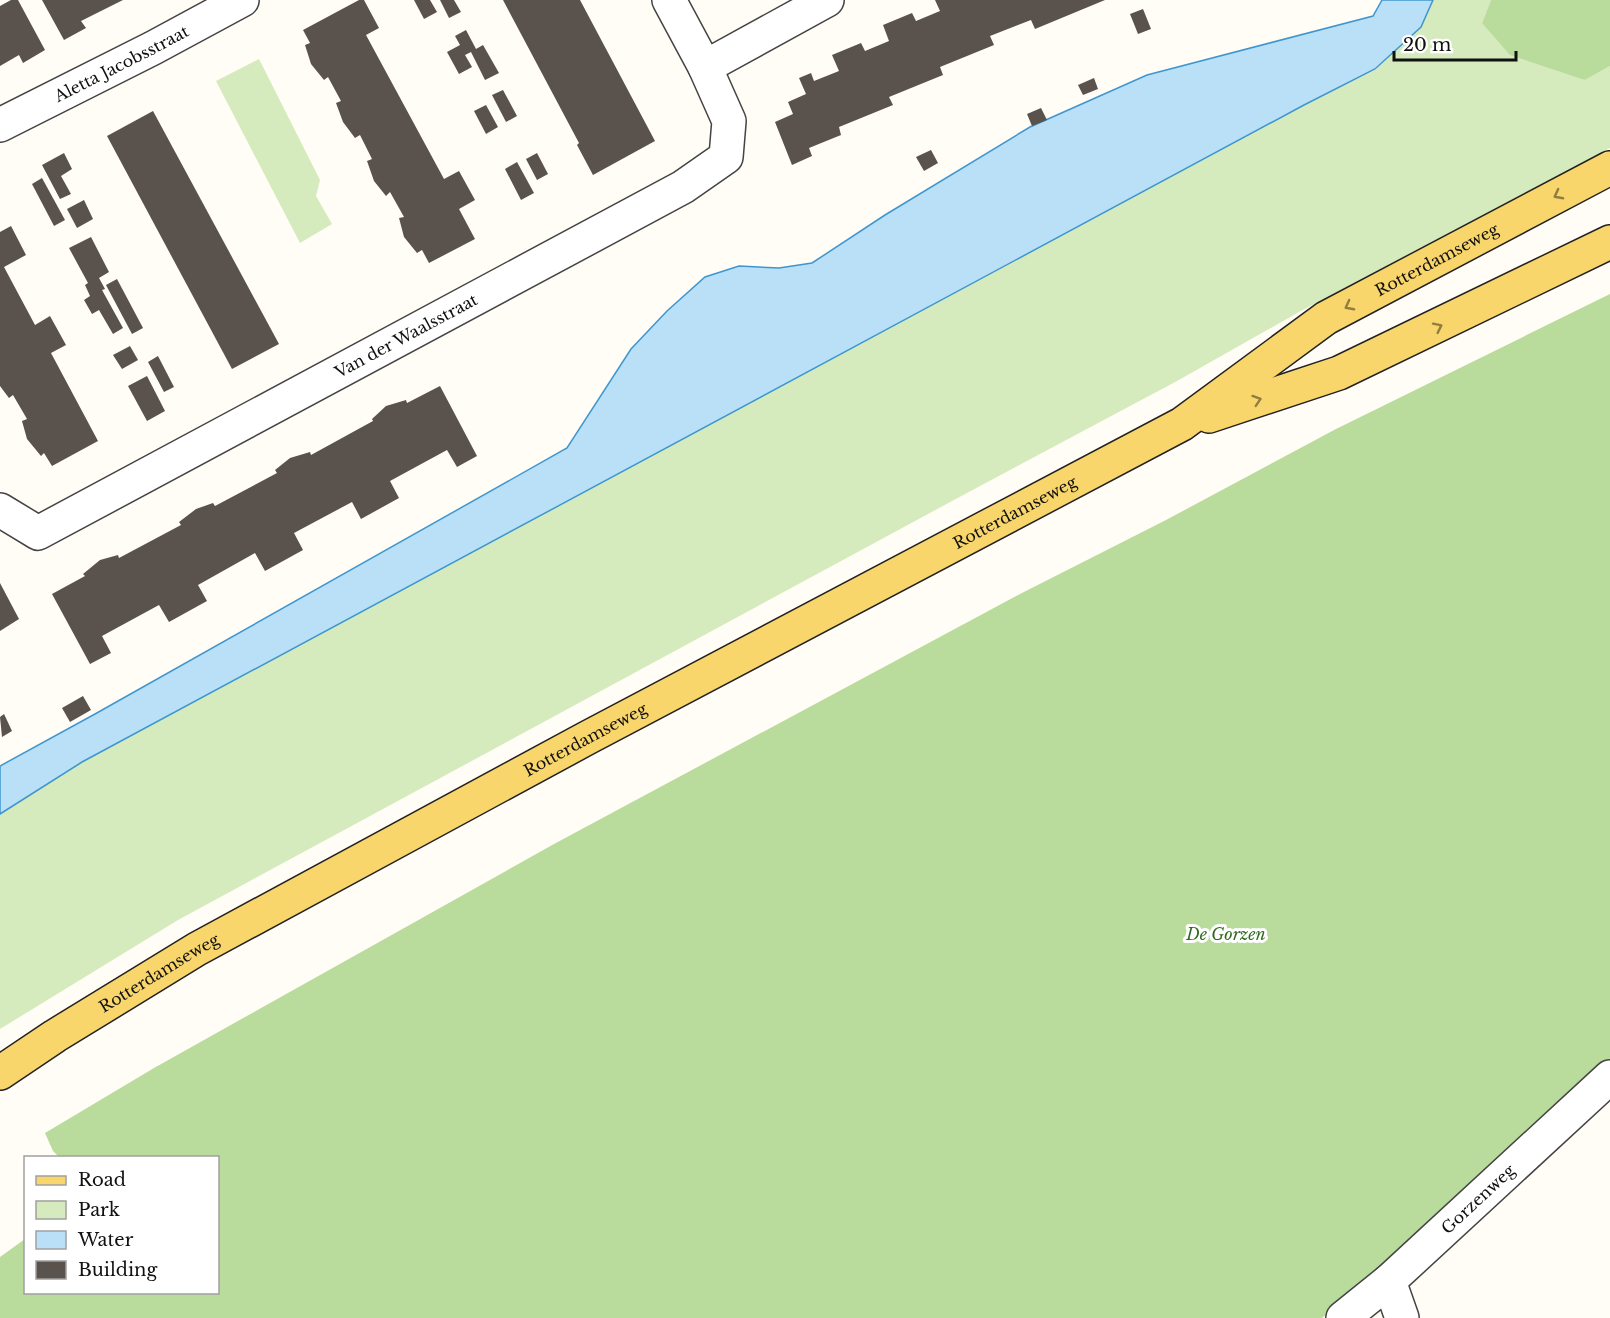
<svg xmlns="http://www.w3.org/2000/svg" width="1610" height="1318" font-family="'Libre Baskerville',serif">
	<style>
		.green { fill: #d5ebbd }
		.forest { fill: #b9dc9c }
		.water { fill: #b9e0f7; stroke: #3f96cf; stroke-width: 1.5 }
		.building { fill: #5a524d }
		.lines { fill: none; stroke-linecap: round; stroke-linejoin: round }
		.minor-casing { stroke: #444; stroke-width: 36 }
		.major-casing { stroke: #222; stroke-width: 36 }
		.minor { stroke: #fff; stroke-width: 33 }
		.major { stroke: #f9d66b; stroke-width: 33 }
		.oneway { stroke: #917d42 }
		.labels { text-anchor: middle; stroke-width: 6; stroke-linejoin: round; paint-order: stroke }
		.street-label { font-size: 16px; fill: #111; stroke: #fff }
		.park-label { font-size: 16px; font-style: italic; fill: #2f6b1f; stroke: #fff }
	</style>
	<rect width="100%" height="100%" fill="#fffdf5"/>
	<g class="green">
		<path d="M1433 0H1491L1482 23 1585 80 1610 66V148L1299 312 1177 381 952 501 178 920 0 1029V814L82 762 1304 105 1375 70 1421 27Z"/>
		<path d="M259 59 320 180 316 196 332 224 300 243 216 81Z"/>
	</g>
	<g class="forest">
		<path d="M1491 0H1610V66L1585 80 1510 55 1482 23Z"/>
		<path d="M1610 294V1060C1518 1151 1420 1234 1322 1318H0V1257L25 1239 26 1292H218V1158L59 1157 53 1151 45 1133 154 1068 554 844 1018 595 1166 520 1336 429Z"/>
	</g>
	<path class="water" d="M1382 0H1433L1421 27 1375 69 1304 105 82 762 0 814V766L95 714 567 448 631 349 667 311 705 277 739 266 779 268 812 263 885 215 1030 127 1147 75 1373 16Z"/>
	<g class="building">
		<path d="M11 0H18L45 50 23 63 19 55 0 66V6Z"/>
		<path d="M42 0H123L81 21 86 28 64 40Z"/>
		<path d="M359 0H364L379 28 366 35 444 179 459 171 475 200 459 209 475 239 429 263 422 250 417 253 404 237 399 218 404 217 390 192 386 196 374 181 367 161 372 159 360 135 355 138 343 122 336 103 341 101 328 77 324 80 311 64 305 45 310 43 303 30Z"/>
		<path d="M414 0H430L437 12 424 19Z"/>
		<path d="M440 0H454L461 12 449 18Z"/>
		<path d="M503 0H580L655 141 593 175 577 145 579 143Z"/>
		<path d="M935 0H1105L1035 29 1031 20 990 36 994 45 940 67 943 75 889 97 893 105 839 127 841 135 809 148 812 156 792 165 775 122 793 114 788 102 806 94 799 78 811 73 814 81 839 71 832 55 861 43 865 51 889 41 883 25 912 13 916 21 940 11Z"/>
		<path d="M1143 9 1151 29 1138 34 1130 14Z"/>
		<path d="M466 30 476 49 483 45 499 73 485 80 471 52 465 55 472 67 459 74 447 52 460 45 455 36Z"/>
		<path d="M1094 78 1098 89 1083 95 1078 85Z"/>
		<path d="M503 90 517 116 506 122 492 95Z"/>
		<path d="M486 105 498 127 486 134 474 111Z"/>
		<path d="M1041 108 1047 120 1032 126 1027 114Z"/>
		<path d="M153 111 279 344 232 369 107 136Z"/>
		<path d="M931 150 938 163 924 171 916 157Z"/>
		<path d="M64 153 72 169 61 176 71 194 60 199 42 165Z"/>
		<path d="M537 153 548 174 537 180 526 159Z"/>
		<path d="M517 162 534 193 521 200 505 169Z"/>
		<path d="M42 178 65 220 54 226 32 184Z"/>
		<path d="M84 200 93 219 77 228 67 209Z"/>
		<path d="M11 226 26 255 4 267 35 325 50 316 66 345 51 353 98 441 52 466 44 453 41 456 27 439 22 421 27 419 13 395 9 398 0 386V232Z"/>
		<path d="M91 237 109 272 99 278 105 289 102 290 123 328 113 334 99 310 92 314 84 300 90 296 85 285 88 283 69 248Z"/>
		<path d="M117 279 143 328 132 334 106 285Z"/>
		<path d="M130 346 138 360 122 369 113 355Z"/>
		<path d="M158 356 174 387 164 392 148 362Z"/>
		<path d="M147 376 165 411 147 421 128 386Z"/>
		<path d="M440 386 477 456 457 467 447 450 390 481 399 498 361 519 352 502 294 533 303 550 265 571 255 553 198 585 207 601 169 622 159 605 102 636 111 653 90 664 52 594 85 576 83 574 100 560 118 555 119 558 181 525 179 522 196 509 213 503 215 506 277 473 275 470 290 458 310 452 311 455 373 421 372 419 386 406 406 400 407 403Z"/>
		<path d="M0 583 19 619 0 631Z"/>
		<path d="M83 696 91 710 70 722 62 708Z"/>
		<path d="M4 714 12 731 2 737 0 717Z"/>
	</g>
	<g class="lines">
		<defs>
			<g id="minor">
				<path d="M705 67 827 0"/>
				<path id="s1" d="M0 125 153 48 242 0"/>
				<path id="s2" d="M0 510 38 533 683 187 726 157 729 121 705 67 669 0"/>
				<path d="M1389 1281 1402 1318"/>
				<path id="s3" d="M1343 1318 1389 1281 1610 1077"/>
			</g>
			<g id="major">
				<path d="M1209 416 1339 373 1610 242"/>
				<path id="s4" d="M0 1073 55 1036 197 949 587 738 1182 424 1326 318 1610 168"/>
			</g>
		</defs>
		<use href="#minor" class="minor-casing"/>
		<use href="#major" class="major-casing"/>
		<use href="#minor" class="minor"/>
		<use href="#major" class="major"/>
	</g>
	<defs><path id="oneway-chevron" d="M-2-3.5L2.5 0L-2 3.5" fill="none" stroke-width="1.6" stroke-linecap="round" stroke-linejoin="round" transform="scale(1.5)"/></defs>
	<g class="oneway">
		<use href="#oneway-chevron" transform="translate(1558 195) rotate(152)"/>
		<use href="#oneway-chevron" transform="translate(1349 306) rotate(152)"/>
		<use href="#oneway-chevron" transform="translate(1438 327) rotate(-26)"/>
		<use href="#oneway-chevron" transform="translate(1257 400) rotate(-18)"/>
	</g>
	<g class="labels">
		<g class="street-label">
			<text dy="6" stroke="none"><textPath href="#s1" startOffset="136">Aletta Jacobsstraat</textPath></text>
			<text dy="6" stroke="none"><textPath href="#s4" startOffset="1653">Rotterdamseweg</textPath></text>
			<text dy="6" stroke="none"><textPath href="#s2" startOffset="462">Van der Waalsstraat</textPath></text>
			<text dy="6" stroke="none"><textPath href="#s4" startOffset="1160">Rotterdamseweg</textPath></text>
			<text dy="6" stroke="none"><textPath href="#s4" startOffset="674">Rotterdamseweg</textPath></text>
			<text dy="6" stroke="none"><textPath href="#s4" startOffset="188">Rotterdamseweg</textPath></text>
			<text dy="6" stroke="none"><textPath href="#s3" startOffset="180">Gorzenweg</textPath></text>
		</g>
		<g class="park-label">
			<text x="1226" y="940">De Gorzen</text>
		</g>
	</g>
	<rect x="24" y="1156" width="195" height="138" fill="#ffffff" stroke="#a0a0a0" stroke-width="1.5"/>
	<rect x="36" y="1176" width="30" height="9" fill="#f9d66b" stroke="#a0a0a0" stroke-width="1.5"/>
	<text x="78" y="1186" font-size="18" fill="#111111">Road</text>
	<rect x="36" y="1201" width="30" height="18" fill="#d5ebbd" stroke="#a0a0a0" stroke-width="1.5"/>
	<text x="78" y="1216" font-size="18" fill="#111111">Park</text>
	<rect x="36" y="1231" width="30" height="18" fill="#b9e0f7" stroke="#a0a0a0" stroke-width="1.5"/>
	<text x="78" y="1246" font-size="18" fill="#111111">Water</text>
	<rect x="36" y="1261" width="30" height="18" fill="#5a524d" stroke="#a0a0a0" stroke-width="1.5"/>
	<text x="78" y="1276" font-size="18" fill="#111111">Building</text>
	<path d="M1394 51v9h122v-9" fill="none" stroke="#111111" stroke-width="3"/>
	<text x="1403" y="51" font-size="18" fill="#111111" stroke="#ffffff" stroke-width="4.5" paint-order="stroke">20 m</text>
</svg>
